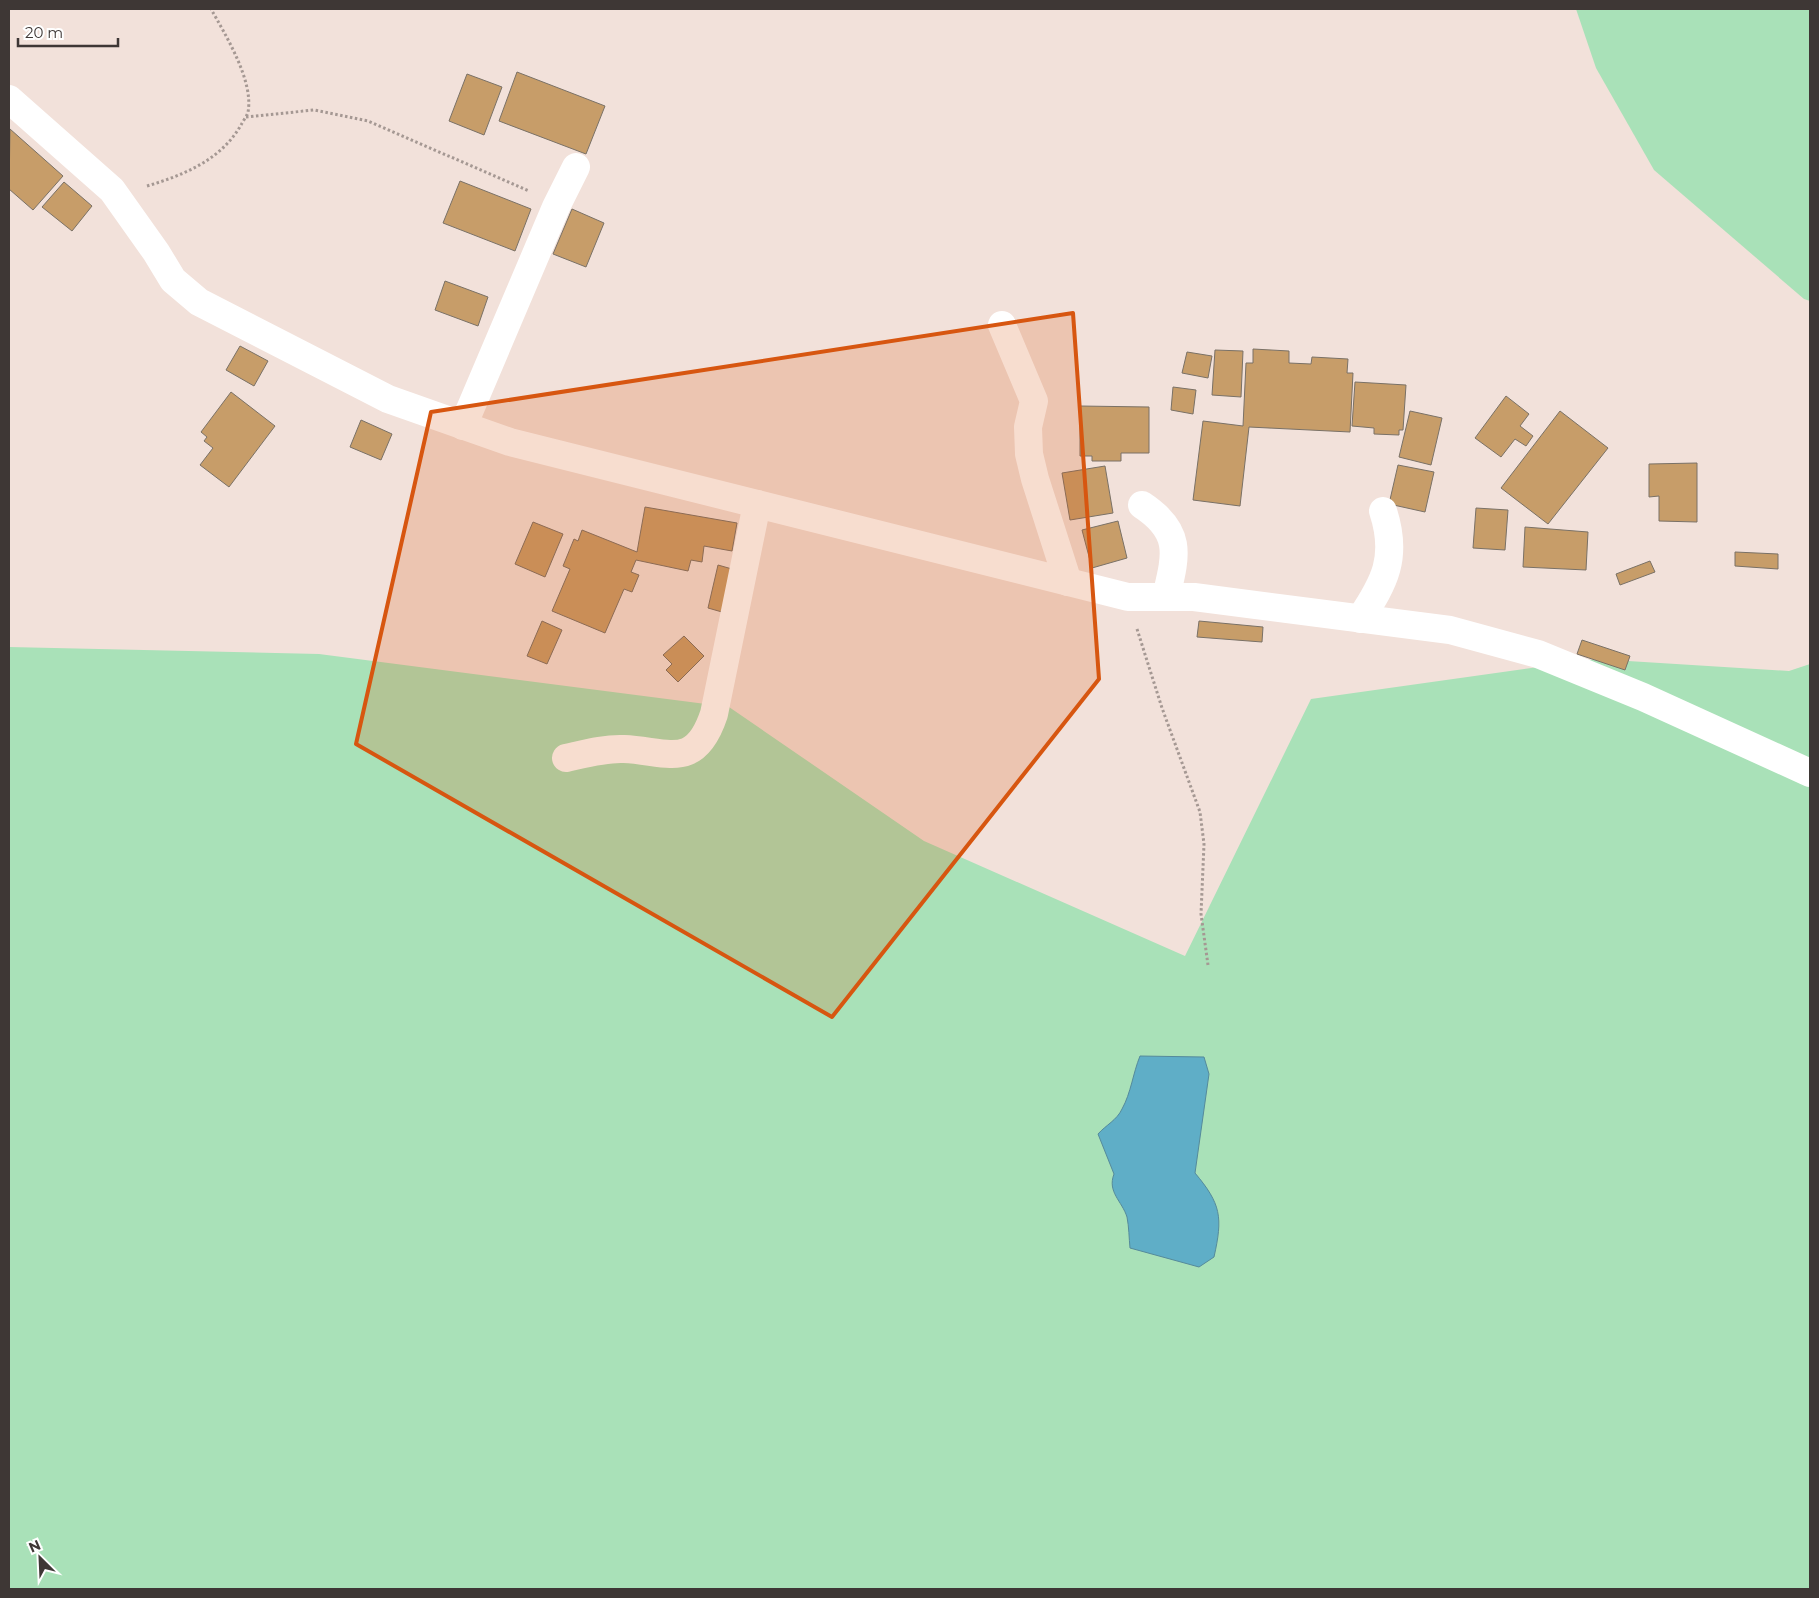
<svg xmlns="http://www.w3.org/2000/svg" width="1819" height="1598" font-family="Montserrat,sans-serif">
	<style>
		.green { fill: #a9e1b8 }
		.water { fill: #5faec7; stroke: #558a9b }
		.building { fill: #c79d69; stroke: #7a7166 }
		.lines { fill: none; stroke-linecap: round; stroke-linejoin: round }
		.path { stroke: #a59893; stroke-width: 3; stroke-dasharray: 2.5 2.5; stroke-linecap: butt }
		.minor { stroke: #fff; stroke-width: 28 }
		.marked { fill: #d75610; fill-opacity: 0.2; stroke: #d75610; stroke-width: 4; stroke-linejoin: round }
	</style>
	<rect width="100%" height="100%" fill="#f2e1da"/>
	<g class="green">
		<path d="M1576 9H1810V301L1804 299 1654 170 1596 68Z"/>
		<path d="M9 647 319 654 729 707 924 841 1185 956 1311 699 1596 659 1789 671 1810 664V1589H9Z"/>
	</g>
	<path class="water" d="M1140 1056 1204 1057 1209 1074 1195 1173C1221 1204 1223 1217 1214 1257L1199 1267 1130 1248C1129 1238 1129 1227 1127 1217 1122 1201 1107 1192 1114 1174L1098 1134C1106 1125 1117 1120 1122 1109 1131 1093 1133 1073 1140 1056Z"/>
	<g class="building">
		<path d="M517 72 605 106 586 154 499 121Z"/>
		<path d="M467 74 502 87 484 135 449 121Z"/>
		<path d="M10 129 63 176 33 210 9 189Z"/>
		<path d="M460 181 531 209 515 251 443 223Z"/>
		<path d="M64 182 92 206 72 231 42 207Z"/>
		<path d="M572 209 604 223 586 267 553 254Z"/>
		<path d="M445 281 488 297 478 326 435 310Z"/>
		<path d="M240 346 268 361 254 386 226 370Z"/>
		<path d="M1253 349 1289 351V363L1311 364 1312 357 1348 359 1347 373H1353L1350 432 1249 427 1240 506 1193 500 1203 421 1243 426 1246 363H1253Z"/>
		<path d="M1215 350 1243 351 1241 397 1212 395Z"/>
		<path d="M1187 352 1212 356 1208 378 1182 373Z"/>
		<path d="M1355 382 1406 385 1403 430H1399V435L1374 434V428L1352 426Z"/>
		<path d="M1173 387 1196 390 1193 414 1171 410Z"/>
		<path d="M231 392 275 426 229 487 200 465 213 448 204 441 207 437 201 432Z"/>
		<path d="M1506 396 1529 414 1520 426 1533 436 1526 446 1515 439 1501 457 1475 438Z"/>
		<path d="M1080 406 1149 407V453H1121V461H1092V456H1080Z"/>
		<path d="M1410 411 1442 418 1431 465 1399 457Z"/>
		<path d="M1560 411 1608 448 1548 524 1501 488Z"/>
		<path d="M361 420 392 434 381 460 350 447Z"/>
		<path d="M1697 463V522L1659 521V496L1649 497V464Z"/>
		<path d="M1398 465 1434 472 1425 512 1389 504Z"/>
		<path d="M1105 466 1113 513 1070 520 1062 473Z"/>
		<path d="M645 507 737 523 732 551 704 546 702 562 691 560 688 571 636 560 631 572 639 575 632 592 624 589 605 633 552 611 570 569 563 566 574 539 578 541 582 530 637 552Z"/>
		<path d="M1476 508 1508 510 1505 550 1473 548Z"/>
		<path d="M1118 521 1127 558 1092 568 1082 530Z"/>
		<path d="M533 522 563 534 545 577 515 564Z"/>
		<path d="M1525 527 1588 532 1586 570 1523 567Z"/>
		<path d="M1735 552 1778 554V569L1735 566Z"/>
		<path d="M1650 561 1655 572 1620 585 1616 574Z"/>
		<path d="M718 565 732 569 722 612 708 608Z"/>
		<path d="M542 621 562 630 547 664 527 656Z"/>
		<path d="M1199 621 1263 627 1262 642 1197 637Z"/>
		<path d="M684 636 704 656 678 682 666 670 672 664 663 655Z"/>
		<path d="M1582 640 1630 656 1625 670 1577 654Z"/>
	</g>
	<g class="lines">
		<g class="path">
			<path d="M246 117 314 110 368 121 529 191"/>
			<path d="M147 186C184 175 221 160 241 125 243 121 247 116 248 112 254 81 225 34 211 9"/>
			<path d="M1137 629 1162 708 1200 812 1204 844 1201 914 1208 965"/>
		</g>
		<g class="minor">
			<path d="M9 99 112 190 156 252 173 280 199 302 388 399 510 442 1128 597H1194L1450 630 1538 654 1643 697 1810 773"/>
			<path d="M1002 325 1034 401 1028 427 1029 454 1035 479 1068 582"/>
			<path d="M463 426 556 207 576 167"/>
			<path d="M1142 505C1183 532 1176 555 1166 597"/>
			<path d="M1360 619C1385 582 1398 557 1383 511"/>
			<path d="M566 758C584 754 605 748 624 749 668 751 695 771 714 714L757 504"/>
		</g>
	</g>
	<path class="marked" d="M1073 313 1099 679 832 1017 356 744 431 412Z"/>
	<rect width="1819" height="1598" fill="none" stroke="#3e3735" stroke-width="20"/>
	<g transform="translate(40 1558) rotate(336)" stroke="#ffffff" stroke-width="4" paint-order="stroke">
	<path d="M0-4L9 19L0 12L-9 19Z" fill="#3e3735"/>
	<text y="-8" font-size="14" font-weight="bold" text-anchor="middle" fill="#3e3735">N</text>
	</g>
	<path d="M18 38v8h100v-8" fill="none" stroke="#3e3735" stroke-width="2.5"/>
	<text x="25" y="38" font-size="15" fill="#3e3735" stroke="#ffffff" stroke-width="4" paint-order="stroke">20 m</text>
</svg>
